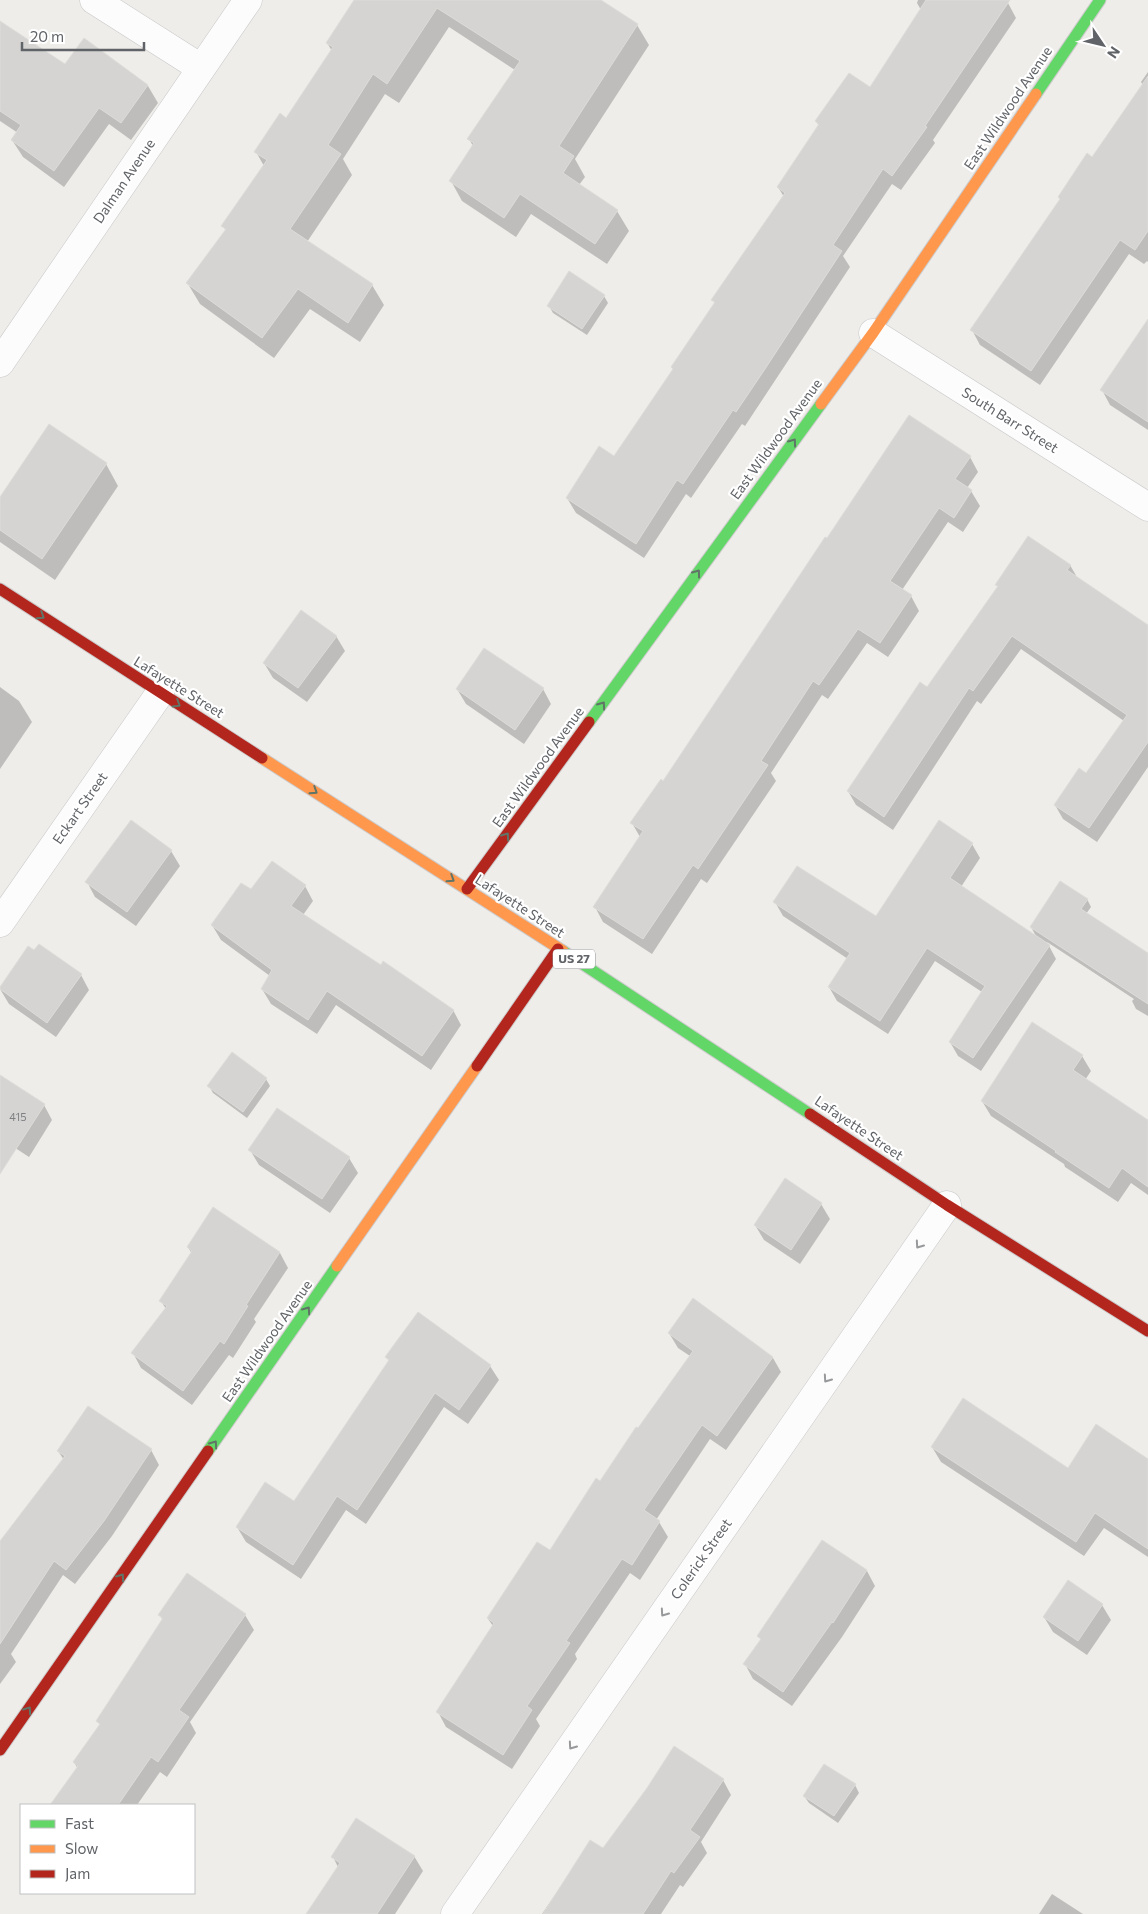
<svg xmlns="http://www.w3.org/2000/svg" width="1148" height="1914" font-family="Commissioner,sans-serif">
	<style>
		.shadow { fill: #0003 }
		.building { fill: #d5d4d3; stroke: #dedcd9 }
		.lines { fill: none; stroke-linecap: round; stroke-linejoin: round }
		.street-casing { stroke: #c9c9c9; stroke-width: 29 }
		.fast-casing { stroke: #cccbcb; stroke-width: 13 }
		.slow-casing { stroke: #cccbcb; stroke-width: 13 }
		.jam-casing { stroke: #cccbcb; stroke-width: 13 }
		.street { stroke: #fdfcfc; stroke-width: 28 }
		.fast { stroke: #63d668; stroke-width: 11 }
		.slow { stroke: #ff974d; stroke-width: 11 }
		.jam { stroke: #b3261e; stroke-width: 11 }
		.oneway { stroke: #607467 }
		.oneway2 { stroke: #97999b }
		.labels { text-anchor: middle; stroke-width: 4.5; stroke-linejoin: round; paint-order: stroke }
		.number-label { font-size: 11px; fill: #7e8083 }
		.shield { fill: #fff; stroke: #909295; stroke-width: 1 }
		.shield-label { font-size: 12px; font-weight: bold; fill: #606367 }
		.street-label { font-size: 14px; fill: #606367; stroke: #fff }
	</style>
	<rect width="100%" height="100%" fill="#efedea"/>
	<g class="shadow">
		<path d="M360 0H599L637 25 649 45 575 159 585 177 579 185 617 211 629 231 607 264 531 214 516 237 462 201 451 181 473 146 469 139 515 70 449 27 399 103 385 94 343 159 352 175 307 242 372 285 384 305 360 342 310 309 274 358 200 304 188 284 226 231 223 226 264 166 256 152 287 119 332 51 327 43Z"/>
		<path d="M918 0H1008V3L1016 18 933 140 935 143 901 190 892 184 843 256 850 267 745 426 742 424 691 498 686 494 644 558 576 513 567 498 614 458 674 370 715 304 713 300 784 197 778 187 819 126 816 121 870 89 921 10 917 3Z"/>
		<path d="M0 23 65 66 84 40 148 86 158 103 131 140 109 124 64 187 23 157 12 140 18 133 0 121Z"/>
		<path d="M1148 72V262L1147 261 1144 264 1129 254 1040 385 980 345 972 330 1143 85 1141 82Z"/>
		<path d="M604 296 608 303 587 335 553 313 549 306Z"/>
		<path d="M1148 337V430L1110 405 1102 390Z"/>
		<path d="M970 457 978 472 967 488 971 491 980 506 963 532 948 522 902 590 911 596 919 611 888 657 867 643 828 699 822 695 771 773 776 781 707 883 701 879 652 954 603 922 595 907 640 837 632 823 664 783 828 540Z"/>
		<path d="M106 464 118 486 55 580 0 542V500Z"/>
		<path d="M1070 565 1078 579 1148 627V767L1097 842 1063 819 1055 805 1086 775 1124 721 1021 649 981 704 977 701 893 830 856 805 848 791 928 689 998 587 997 585Z"/>
		<path d="M336 636 345 651 307 702 273 678 264 663Z"/>
		<path d="M0 687 19 701 32 722 0 769Z"/>
		<path d="M457 689H543L551 704 524 744 466 704Z"/>
		<path d="M131 822 171 851 180 866 136 926 95 897 87 882Z"/>
		<path d="M972 844 980 858 961 887 1037 938 1031 927 1087 899 1091 907 1086 914 1148 954V1016L1136 1009 1132 1001 1134 999 1047 942 1056 959 981 1071 958 1056 950 1042 982 992 935 961 888 1034 837 1001 829 987 848 959 783 916 775 902 876 917Z"/>
		<path d="M305 886 313 901 303 915 381 967 453 1010 461 1025 431 1070 336 1005 317 1034 271 1004 262 989 270 976 221 940 212 925 251 891Z"/>
		<path d="M81 975 89 990 56 1037 9 1004 0 989Z"/>
		<path d="M1082 1056 1091 1071 1085 1080 1148 1121V1195L1131 1183 1118 1202 1065 1167 1064 1164 991 1116 982 1101Z"/>
		<path d="M0 1077 44 1105 52 1120 29 1157 0 1138Z"/>
		<path d="M266 1079 270 1086 247 1118 213 1093 209 1086Z"/>
		<path d="M250 1150 349 1158 358 1173 330 1213 259 1165Z"/>
		<path d="M785 1180 821 1204 830 1219 800 1264 764 1240 755 1225Z"/>
		<path d="M213 1209 280 1253 288 1268 254 1319 256 1322 233 1358 229 1355 192 1405 141 1368 133 1353 166 1309 161 1301 192 1254 188 1247Z"/>
		<path d="M669 1333 773 1358 781 1372 726 1450 710 1439 656 1520 659 1522 668 1537 640 1580 630 1573 575 1654 577 1659 536 1719 540 1726 512 1769 446 1727 438 1712 493 1626 488 1619 550 1552 690 1356 678 1348Z"/>
		<path d="M387 1357 490 1366 499 1380 468 1424 444 1407 366 1524 346 1510 301 1579 246 1542 237 1527 295 1503 389 1361Z"/>
		<path d="M932 1447 1068 1469 1148 1460V1557L1104 1528 1084 1556 941 1462Z"/>
		<path d="M151 1450 159 1465 112 1536 75 1584 63 1575 11 1654 16 1662 0 1684V1557L64 1460 58 1451Z"/>
		<path d="M822 1542 867 1571 875 1586 842 1637 792 1706 753 1679 745 1664 761 1641 759 1636Z"/>
		<path d="M1102 1605 1111 1620 1087 1655 1053 1632 1044 1617Z"/>
		<path d="M160 1615H245L254 1630 190 1722 196 1733 167 1777 160 1772 137 1805H51L78 1769 74 1762 100 1725 98 1721 163 1621Z"/>
		<path d="M723 1780 731 1795 701 1842 707 1853 683 1887 680 1885 661 1914H542L591 1841 604 1850Z"/>
		<path d="M855 1785 859 1793 838 1823 809 1803 804 1796Z"/>
		<path d="M414 1856 423 1871 395 1914H307L338 1867 333 1857Z"/>
		<path d="M1052 1894 1083 1914H1039Z"/>
	</g>
	<g class="building">
		<path d="M354 0H601L638 24 559 146 574 156 563 173 618 210 595 244 520 194 504 218 449 181 474 143 467 139 520 61 437 8 387 84 373 74 328 145 341 154 290 229 373 284 348 323 298 289 262 338 186 283 226 229 221 226 267 160 254 152 280 113 286 118 333 47 326 43Z"/>
		<path d="M926 0H1010L925 126 927 127 892 176 883 169 833 245 842 251 765 369 736 412 733 410 683 484 677 480 636 544 566 498 599 446 614 456 673 369 671 367 715 302 711 300 785 193 777 187 819 124 815 121 849 73 870 87Z"/>
		<path d="M0 21 65 64 84 38 148 85 121 123 99 108 54 171 11 140 21 125 0 111Z"/>
		<path d="M1148 76V231L1135 250 1120 240 1031 371 970 330 1060 199 1058 197 1087 153 1092 157Z"/>
		<path d="M569 271 605 295 582 329 547 306Z"/>
		<path d="M1148 319V422L1100 390Z"/>
		<path d="M909 415 971 456 955 479 972 490 954 518 939 508 890 581 912 595 880 643 858 629 819 685 813 681 761 761 768 765 698 869 693 865 643 939 593 907 643 831 630 823 661 779 663 781 825 537 827 538Z"/>
		<path d="M49 424 107 463 42 559 0 530V497Z"/>
		<path d="M1028 536 1071 565 1067 570 1148 625V742L1089 828 1054 805 1079 768 1086 773 1127 715 1012 636 973 691 969 688 884 817 847 791 920 682 927 687 998 586 995 585Z"/>
		<path d="M301 610 337 636 298 688 263 663Z"/>
		<path d="M484 648 544 688 515 730 456 689Z"/>
		<path d="M131 820 172 850 127 912 85 882Z"/>
		<path d="M939 820 973 843 950 878 1050 945 973 1058 949 1042 985 986 927 948 880 1021 828 987 850 953 773 902 797 866 876 916Z"/>
		<path d="M272 861 306 885 291 906 381 965 383 961 454 1010 422 1056 327 991 308 1020 261 989 272 970 211 925 241 883 251 889Z"/>
		<path d="M1060 881 1088 899 1081 909 1148 953V1004L1030 927Z"/>
		<path d="M39 944 82 974 47 1023 0 989V987L28 946 34 950Z"/>
		<path d="M1032 1022 1083 1055 1073 1070 1148 1120V1187L1122 1168 1109 1188 1055 1152 1056 1151 981 1101Z"/>
		<path d="M232 1052 267 1078 243 1112 207 1086Z"/>
		<path d="M0 1075 45 1104 0 1174Z"/>
		<path d="M277 1108 350 1157 322 1199 248 1150Z"/>
		<path d="M785 1178 822 1203 791 1250 754 1225Z"/>
		<path d="M213 1207 280 1252 246 1305 248 1306 224 1344 220 1341 183 1391 131 1353 167 1306 159 1301 192 1251 187 1247Z"/>
		<path d="M693 1298 773 1357 717 1436 702 1425 644 1510 660 1521 632 1565 622 1559 566 1641 570 1643 527 1706 532 1710 503 1755 436 1712 494 1623 487 1618 537 1542 550 1550 596 1478 600 1481 636 1427 638 1428 693 1351 668 1333Z"/>
		<path d="M418 1312 491 1365 459 1410 435 1393 357 1510 337 1496 293 1565 236 1527 265 1482 294 1501 389 1360 385 1357Z"/>
		<path d="M963 1398 1068 1468 1096 1424 1148 1459V1549L1095 1513 1076 1542 931 1447Z"/>
		<path d="M88 1406 152 1449 104 1521 66 1570 54 1561 0 1644V1541L65 1456 57 1451Z"/>
		<path d="M822 1540 867 1570 833 1623 832 1622 783 1692 743 1664 761 1639 757 1636Z"/>
		<path d="M187 1573 246 1614 179 1710 189 1717 158 1762 151 1757 118 1805H50L78 1766 73 1762 100 1724 96 1721 163 1618 158 1615Z"/>
		<path d="M1068 1580 1103 1604 1078 1641 1043 1617Z"/>
		<path d="M674 1746 724 1779 690 1830 700 1837 674 1873 671 1871 643 1914H543L590 1840 603 1848 647 1788Z"/>
		<path d="M824 1764 856 1784 834 1816 803 1796Z"/>
		<path d="M356 1818 415 1856 377 1914H306L340 1863 331 1857Z"/>
	</g>
	<g class="lines">
		<defs>
			<g id="street">
				<path d="M94 0 201 68"/>
				<path d="M873 333 1148 507"/>
				<path d="M0 363 248 0"/>
				<path d="M0 923 160 693"/>
				<path d="M455 1914 947 1205"/>
			</g>
			<g id="fast">
				<path d="M1036 94 1100 0"/>
				<path d="M589 722 821 404"/>
				<path d="M563 951 810 1114"/>
				<path d="M208 1451 337 1266"/>
			</g>
			<g id="slow">
				<path d="M821 404 873 333 1036 94"/>
				<path d="M262 758 563 951"/>
				<path d="M337 1266 477 1066"/>
			</g>
			<g id="jam">
				<path d="M0 589 262 758"/>
				<path d="M467 889 589 722"/>
				<path d="M477 1066 558 949"/>
				<path d="M810 1114 947 1205 1148 1331"/>
				<path d="M0 1750 208 1451"/>
			</g>
		</defs>
		<use href="#street" class="street-casing"/>
		<use href="#fast" class="fast-casing"/>
		<use href="#slow" class="slow-casing"/>
		<use href="#jam" class="jam-casing"/>
		<use href="#street" class="street"/>
		<use href="#fast" class="fast"/>
		<use href="#slow" class="slow"/>
		<use href="#jam" class="jam"/>
	</g>
	<defs><path id="oneway-chevron" d="M-2-3.5L2.5 0L-2 3.5" fill="none" stroke-width="1.6" stroke-linecap="round" stroke-linejoin="round" transform="scale(1.25)"/></defs>
	<g class="oneway">
		<use href="#oneway-chevron" transform="translate(793 442) rotate(-54)"/>
		<use href="#oneway-chevron" transform="translate(697 573) rotate(-54)"/>
		<use href="#oneway-chevron" transform="translate(41 616) rotate(33)"/>
		<use href="#oneway-chevron" transform="translate(177 704) rotate(32)"/>
		<use href="#oneway-chevron" transform="translate(602 705) rotate(-54)"/>
		<use href="#oneway-chevron" transform="translate(314 791) rotate(33)"/>
		<use href="#oneway-chevron" transform="translate(506 836) rotate(-54)"/>
		<use href="#oneway-chevron" transform="translate(451 879) rotate(33)"/>
		<use href="#oneway-chevron" transform="translate(307 1310) rotate(-55)"/>
		<use href="#oneway-chevron" transform="translate(214 1444) rotate(-55)"/>
		<use href="#oneway-chevron" transform="translate(121 1577) rotate(-55)"/>
		<use href="#oneway-chevron" transform="translate(28 1710) rotate(-55)"/>
	</g>
	<g class="oneway2">
		<use href="#oneway-chevron" transform="translate(919 1245) rotate(125)"/>
		<use href="#oneway-chevron" transform="translate(827 1379) rotate(125)"/>
		<use href="#oneway-chevron" transform="translate(664 1613) rotate(125)"/>
		<use href="#oneway-chevron" transform="translate(572 1746) rotate(125)"/>
	</g>
	<g class="labels">
		<g class="number-label">
			<text x="18" y="1121">415</text>
		</g>
		<rect class="shield" x="553" y="949.5" width="42" height="19" rx="4"/>
		<g class="shield-label">
			<text x="574" y="963">US 27</text>
		</g>
		<g class="street-label">
			<text transform="translate(1008 108) rotate(-56)" y="5">East Wildwood Avenue</text>
			<text transform="translate(124 181) rotate(-56)" y="5">Dalman Avenue</text>
			<text transform="translate(1010 420) rotate(32)" y="5">South Barr Street</text>
			<text transform="translate(776 439) rotate(-54)" y="5">East Wildwood Avenue</text>
			<text transform="translate(179 687) rotate(32)" y="5">Lafayette Street</text>
			<text transform="translate(538 767) rotate(-54)" y="5">East Wildwood Avenue</text>
			<text transform="translate(80 808) rotate(-55)" y="5">Eckart Street</text>
			<text transform="translate(520 906) rotate(33)" y="5">Lafayette Street</text>
			<text transform="translate(859 1128) rotate(34)" y="5">Lafayette Street</text>
			<text transform="translate(267 1341) rotate(-55)" y="5">East Wildwood Avenue</text>
			<text transform="translate(701 1559) rotate(-55)" y="5">Colerick Street</text>
		</g>
	</g>
	<rect x="20" y="1804" width="175" height="90" fill="#ffffff" stroke="#bfc1c2"/>
	<rect x="30" y="1820" width="25" height="8" fill="#63d668" stroke="#bfc1c2"/>
	<text x="65" y="1829" font-size="15" fill="#606367">Fast</text>
	<rect x="30" y="1845" width="25" height="8" fill="#ff974d" stroke="#bfc1c2"/>
	<text x="65" y="1854" font-size="15" fill="#606367">Slow</text>
	<rect x="30" y="1870" width="25" height="8" fill="#b3261e" stroke="#bfc1c2"/>
	<text x="65" y="1879" font-size="15" fill="#606367">Jam</text>
	<g transform="translate(1103 45) rotate(125)" stroke="#ffffff" stroke-width="4" paint-order="stroke">
	<path d="M0-4L9 19L0 12L-9 19Z" fill="#606367"/>
	<text y="-8" font-size="14" font-weight="bold" text-anchor="middle" fill="#606367">N</text>
	</g>
	<path d="M22 42v8h122v-8" fill="none" stroke="#606367" stroke-width="2.5"/>
	<text x="30" y="42" font-size="15" fill="#606367" stroke="#ffffff" stroke-width="4" paint-order="stroke">20 m</text>
</svg>
